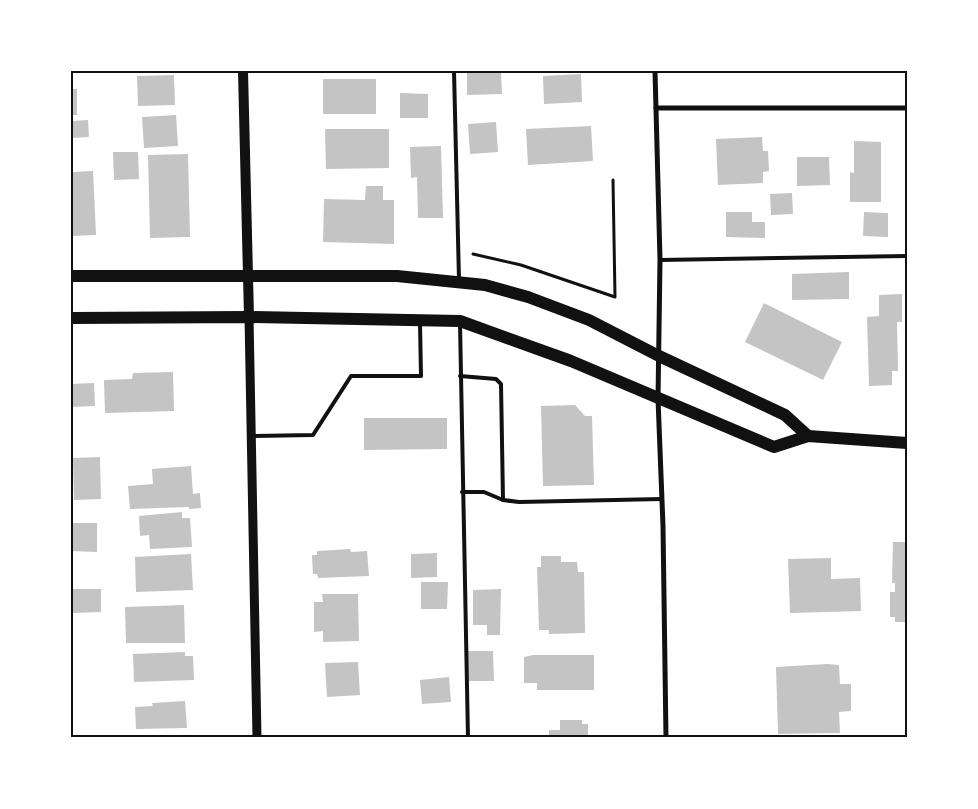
<svg xmlns="http://www.w3.org/2000/svg" width="978" height="809" font-family="'Asap Condensed',sans-serif">
	<style>
		.building { fill: #c4c4c4 }
		.lines { fill: none; stroke-linecap: round; stroke-linejoin: round }
		.path { stroke: #111; stroke-width: 3 }
		.service { stroke: #111; stroke-width: 4 }
		.minor { stroke: #111; stroke-width: 5 }
		.tertiary { stroke: #111; stroke-width: 9 }
		.secondary { stroke: #111; stroke-width: 10 }
		.primary { stroke: #111; stroke-width: 12 }
		.neatline { fill: none; stroke: #111; stroke-width: 2 }
	</style>
	<rect width="100%" height="100%" fill="#fff"/>
	<g class="building">
		<path d="M467 71H501L502 94 467 95Z"/>
		<path d="M581 74 582 102 544 104 543 76Z"/>
		<path d="M174 75 175 105 138 106 137 76Z"/>
		<rect x="323" y="79" width="53" height="35"/>
		<rect x="71" y="89" width="6" height="26"/>
		<path d="M400 93 428 94V118H400Z"/>
		<path d="M176 115 178 146 144 148 142 117Z"/>
		<path d="M88 120 89 137 71 138V121Z"/>
		<path d="M496 122 498 152 470 154 468 124Z"/>
		<path d="M591 126 593 161 528 165 526 129Z"/>
		<path d="M325 129H389V168L326 169Z"/>
		<path d="M762 137 763 151H768L769 171 763 172V183L718 185 716 139Z"/>
		<path d="M854 141 881 142V202H850V172L854 173Z"/>
		<path d="M441 146 443 218H418L417 177 411 178 410 147Z"/>
		<path d="M113 152H138L139 179 114 180Z"/>
		<path d="M188 154 190 237 150 238 148 155Z"/>
		<path d="M797 157H829L830 185 797 186Z"/>
		<path d="M93 171 96 235 71 236V172Z"/>
		<path d="M366 186H383V200H394V244L323 242 324 199 365 200Z"/>
		<path d="M792 193 793 214 771 215 770 194Z"/>
		<path d="M726 212H752V222H765V238L726 237Z"/>
		<path d="M864 212 888 213V237L863 236Z"/>
		<path d="M849 272V299L792 300V274Z"/>
		<path d="M902 294V322H897L898 371H892V385L869 386 867 317 879 316V295Z"/>
		<path d="M764 303 842 342 823 380 745 342Z"/>
		<path d="M173 372 174 411 105 413 104 380 132 379 133 373Z"/>
		<path d="M94 383 95 406 71 407V384Z"/>
		<path d="M575 405 585 416H592L594 485 543 486 541 406Z"/>
		<path d="M364 418H447V449L364 450Z"/>
		<path d="M100 457 101 499 74 500 73 458Z"/>
		<path d="M191 466 193 494 200 493 201 508 189 509V507L130 509 128 486 153 484 152 469Z"/>
		<path d="M182 512V518H190L192 547 150 549 149 535 140 536 139 516Z"/>
		<path d="M71 523H97V552L71 551Z"/>
		<path d="M893 542H907V622H895V617H890V592H895V583H892Z"/>
		<path d="M350 549 351 552 367 551 369 576 318 578 317 574H313L312 555H317V551Z"/>
		<path d="M437 553V577L411 578V554Z"/>
		<path d="M191 554 193 590 136 592 135 557Z"/>
		<path d="M541 556H561V562H577L578 572H584L585 633 549 634V630H539L537 567H541Z"/>
		<path d="M831 558V579L860 578 861 611 790 613 788 559Z"/>
		<path d="M421 582H448L447 609H421Z"/>
		<path d="M73 589H101V612L73 613Z"/>
		<path d="M501 589 500 635H487V625H473V590Z"/>
		<path d="M322 594H358L359 641 323 642V631L314 632V602H323Z"/>
		<path d="M184 605 185 643H126L125 607Z"/>
		<path d="M466 651H493L494 681H466Z"/>
		<path d="M185 652V656H193L194 680 134 682 133 654Z"/>
		<path d="M533 655H594V690H537V683H524V657Z"/>
		<path d="M358 662 360 695 327 697 325 663Z"/>
		<path d="M827 664 839 665 840 684H851V711L839 712 840 733 778 734 776 667Z"/>
		<path d="M449 677 451 702 422 704 420 680Z"/>
		<path d="M185 701 187 728 136 729 135 707 153 706 152 703Z"/>
		<path d="M560 720H582V724H588V738H549V730H560Z"/>
	</g>
	<g class="lines">
		<path class="path" d="M473 254 521 265 615 297 613 180"/>
		<g class="service">
			<path d="M454 71 459 280"/>
			<path d="M660 260 907 256"/>
			<path d="M460 323 468 738"/>
			<path d="M460 376 496 379 501 384 503 500"/>
			<path d="M251 436 313 435 351 376H421L420 323"/>
			<path d="M462 492H484L503 500 519 502 662 499"/>
		</g>
		<g class="minor">
			<path d="M655 71 660 260 658 399 663 526 666 738"/>
			<path d="M656 108H907"/>
		</g>
		<path class="tertiary" d="M249 317 257 738"/>
		<path class="secondary" d="M243 71 249 317"/>
		<g class="primary">
			<path d="M71 276H397L485 285 528 297 589 320 659 356 785 415 808 436"/>
			<path d="M71 318 249 317 460 321 571 361 774 447 808 436 907 443"/>
		</g>
	</g>
	<rect width="978" height="809" fill="none" stroke="#ffffff" stroke-width="145"/>
	<rect x="72" y="72" width="834" height="664" class="neatline"/>
</svg>
